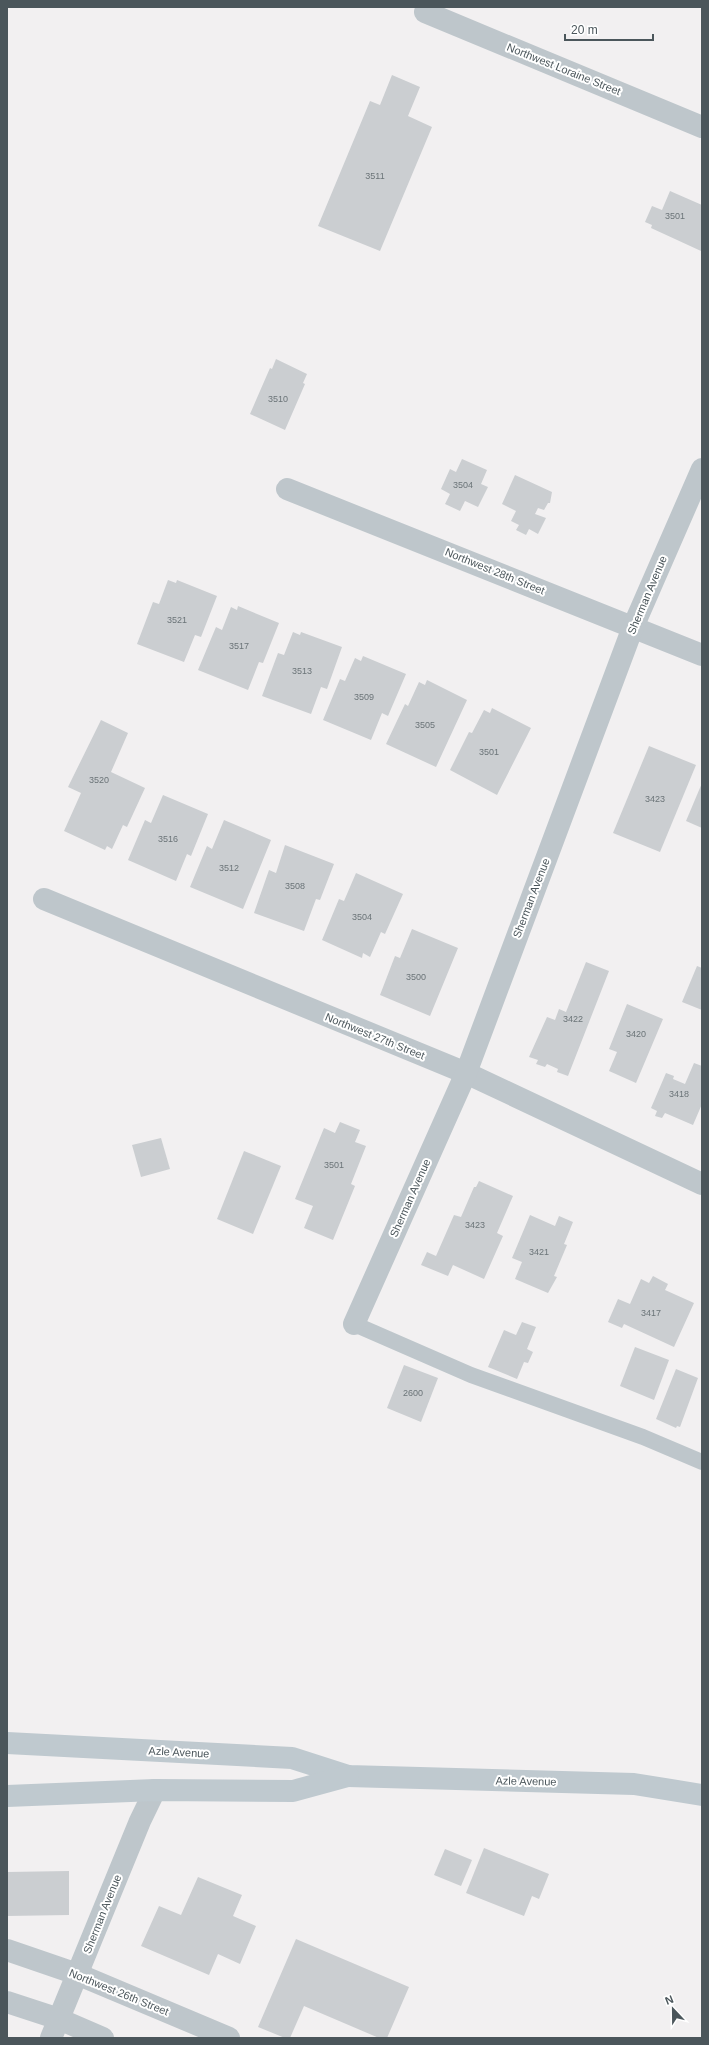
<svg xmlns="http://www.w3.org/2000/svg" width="709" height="2045" font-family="Arial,sans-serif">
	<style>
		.building { fill: #cbced1 }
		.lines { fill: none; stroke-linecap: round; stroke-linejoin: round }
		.lane { stroke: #bec6cb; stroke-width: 16 }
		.street { stroke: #bec6cb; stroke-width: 22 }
		.secondary { stroke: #bfc9cf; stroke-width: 22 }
		.labels { text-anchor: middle; stroke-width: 4; stroke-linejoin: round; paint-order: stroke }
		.number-label { font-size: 9px; fill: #6b7478 }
		.street-label { font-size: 11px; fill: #4b565b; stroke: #fff }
	</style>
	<rect width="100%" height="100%" fill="#f2f0f1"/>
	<g class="building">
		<path d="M392 75 420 87 408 116 432 127 380 251 318 226 370 101 380 105Z"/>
		<path d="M670 191 702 205 701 251 651 228 652 225 645 222 652 206 662 210Z"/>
		<path d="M276 359 307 374 303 383 305 384 285 430 250 414 270 368 272 369Z"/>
		<path d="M462 459 487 470 481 484 488 487 478 507 465 501 460 511 445 504 450 494 441 489 450 469 456 472Z"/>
		<path d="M515 475 552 492 550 503H548L544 510 538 508 535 514 546 518 538 534 529 529 526 535 516 530 519 525 511 521 516 511 502 504Z"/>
		<path d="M168 580 176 583 177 580 217 596 201 637 195 635 184 662 137 644 153 602 159 604Z"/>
		<path d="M238 606 279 623 263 663 259 662 248 690 198 670 216 627 222 630 231 607 237 610Z"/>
		<path d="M293 632 300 635 301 632 342 647 327 689 321 687 311 714 262 696 278 653 284 655Z"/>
		<path d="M363 656 406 674 388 716 382 713 371 740 323 720 340 679 345 681 355 658 361 661Z"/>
		<path d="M427 680 467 700 436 767 386 744 405 704 408 706 419 682 425 685Z"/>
		<path d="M492 708 531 728 497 795 450 770 469 732 472 733 484 710 490 713Z"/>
		<path d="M101 720 128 733 111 772 145 788 127 827 123 825 112 849 107 846 105 850 64 831 81 793 68 787Z"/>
		<path d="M649 746 696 765 660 852 613 833Z"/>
		<path d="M702 783V828L686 821Z"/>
		<path d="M163 795 208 814 191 856 187 854 176 881 128 860 145 820 151 823Z"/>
		<path d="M224 820 271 840 243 909 190 887 207 846 212 849Z"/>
		<path d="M285 845 334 864 320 900 316 899 304 931 254 913 269 870 276 873Z"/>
		<path d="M356 873 403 894 385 934 381 932 370 957 363 953 362 958 322 940 339 899 344 901Z"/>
		<path d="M412 929 458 948 430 1016 380 995 395 956 400 958Z"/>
		<path d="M586 962 609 971 568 1076 557 1072 558 1069 547 1064 545 1067 536 1064 538 1060 529 1057 547 1017 555 1020 559 1009 566 1012Z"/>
		<path d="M697 966 702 968V1010L682 1002Z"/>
		<path d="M627 1004 663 1019 636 1083 609 1071 617 1052 609 1049Z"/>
		<path d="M694 1063 702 1066V1104L693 1125 665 1113 662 1118 655 1116 657 1111 651 1108 666 1073 674 1076 673 1079 685 1084Z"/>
		<path d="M340 1122 360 1130 355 1142 366 1146 351 1184 355 1186 333 1240 304 1228 313 1206 295 1199 324 1128 335 1133Z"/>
		<path d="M161 1138 170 1169 141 1177 132 1145Z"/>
		<path d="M244 1151 281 1166 253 1234 217 1219Z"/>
		<path d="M479 1181 513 1196 497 1233 503 1236 484 1279 453 1265 448 1276 421 1265 427 1252 436 1256 454 1215 461 1217 474 1187H476Z"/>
		<path d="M530 1215 555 1226 559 1216 573 1222 564 1244 567 1245 554 1276 557 1277 548 1293 515 1279 522 1262 512 1258Z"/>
		<path d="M653 1276 668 1284 665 1290 694 1303 674 1347 624 1324 622 1328 608 1322 618 1299 630 1304 641 1279 649 1283Z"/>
		<path d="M522 1322 536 1327 527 1349 533 1352 528 1363 524 1362 517 1379 488 1367 504 1330 516 1335Z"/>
		<path d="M635 1347 669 1360 654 1400 620 1386Z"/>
		<path d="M404 1365 438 1378 421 1422 387 1408Z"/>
		<path d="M676 1369 698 1378 680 1427 677 1426 676 1428 656 1419Z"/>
		<path d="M484 1848 549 1874 539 1899 532 1896 524 1916 466 1893Z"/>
		<path d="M445 1849 472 1860 461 1886 434 1875Z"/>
		<path d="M69 1871V1915L7 1916V1872Z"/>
		<path d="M198 1877 242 1895 233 1916 256 1926 240 1964 218 1954 209 1975 141 1946 159 1906 181 1915Z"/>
		<path d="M296 1939 409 1987 387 2038H379L304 2006 290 2038H285L258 2027Z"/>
	</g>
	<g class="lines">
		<path class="lane" d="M354 1324 471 1375 643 1437 702 1462"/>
		<g class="street">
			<path d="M425 12 702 127"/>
			<path d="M287 489 702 655"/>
			<path d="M44 899 466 1073 702 1184"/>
			<path d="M354 1324 466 1073 633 627 702 469"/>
			<path d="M7 1950 77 1974 229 2038"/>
			<path d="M7 2002 59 2019 103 2038"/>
			<path d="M51 2038 140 1821 155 1790"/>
		</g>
		<g class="secondary">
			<path d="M7 1743 292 1758 348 1776 634 1784 702 1795"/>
			<path d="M7 1796 155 1790 293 1791 348 1776"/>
		</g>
	</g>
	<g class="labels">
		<g class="number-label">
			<text x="375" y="179">3511</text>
			<text x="675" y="219">3501</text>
			<text x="278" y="402">3510</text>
			<text x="463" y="488">3504</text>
			<text x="177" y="623">3521</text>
			<text x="239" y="649">3517</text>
			<text x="302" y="674">3513</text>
			<text x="364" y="700">3509</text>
			<text x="425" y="728">3505</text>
			<text x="489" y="755">3501</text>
			<text x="99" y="783">3520</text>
			<text x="655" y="802">3423</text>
			<text x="168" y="842">3516</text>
			<text x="229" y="871">3512</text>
			<text x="295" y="889">3508</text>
			<text x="362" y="920">3504</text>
			<text x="416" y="980">3500</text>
			<text x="573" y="1022">3422</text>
			<text x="636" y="1037">3420</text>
			<text x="679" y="1097">3418</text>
			<text x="334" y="1168">3501</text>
			<text x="475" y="1228">3423</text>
			<text x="539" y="1255">3421</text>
			<text x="651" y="1316">3417</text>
			<text x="413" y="1396">2600</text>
		</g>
		<g class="street-label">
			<text transform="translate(564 69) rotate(22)" y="4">Northwest Loraine Street</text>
			<text transform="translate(495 571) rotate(22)" y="4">Northwest 28th Street</text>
			<text transform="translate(647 595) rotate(-67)" y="4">Sherman Avenue</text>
			<text transform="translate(531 898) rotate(-69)" y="4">Sherman Avenue</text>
			<text transform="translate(375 1036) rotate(22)" y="4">Northwest 27th Street</text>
			<text transform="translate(410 1198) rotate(-66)" y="4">Sherman Avenue</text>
			<text transform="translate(179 1752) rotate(3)" y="4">Azle Avenue</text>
			<text transform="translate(526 1781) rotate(1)" y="4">Azle Avenue</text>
			<text transform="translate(102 1914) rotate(-68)" y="4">Sherman Avenue</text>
			<text transform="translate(119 1992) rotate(22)" y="4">Northwest 26th Street</text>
		</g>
	</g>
	<rect width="709" height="2045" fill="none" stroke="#4b565b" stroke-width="16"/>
	<g transform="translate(673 2009) rotate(338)" stroke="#ffffff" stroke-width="3" paint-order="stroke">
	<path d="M0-3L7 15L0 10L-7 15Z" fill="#4b565b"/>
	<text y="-6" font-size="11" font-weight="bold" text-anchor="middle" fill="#4b565b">N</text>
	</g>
	<path d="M565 34v6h88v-6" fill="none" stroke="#4b565b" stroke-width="2"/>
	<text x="571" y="34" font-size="12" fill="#4b565b" stroke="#ffffff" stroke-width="3" paint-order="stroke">20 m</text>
</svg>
